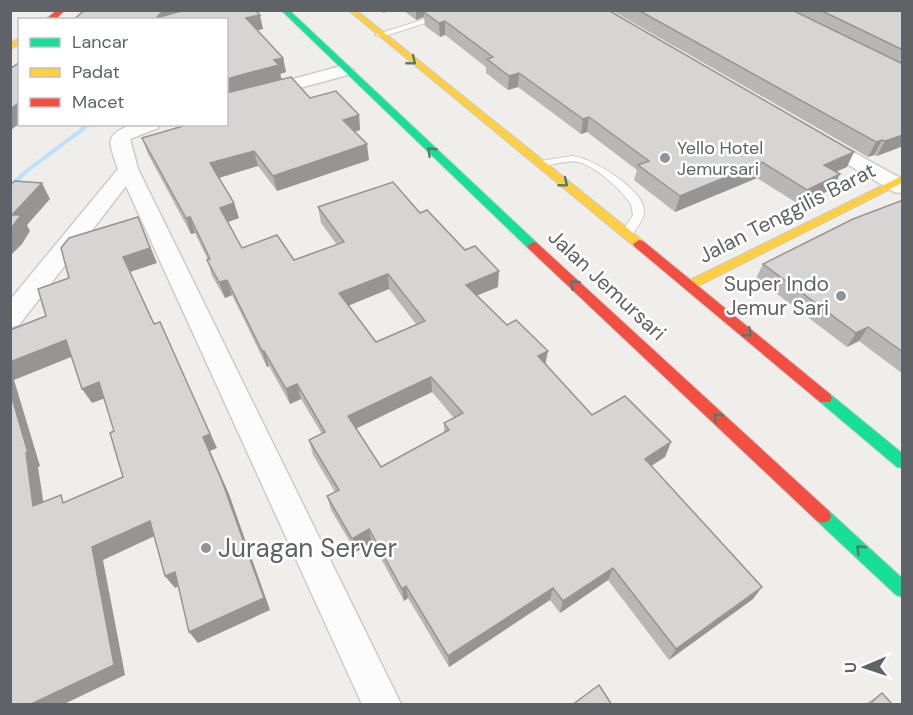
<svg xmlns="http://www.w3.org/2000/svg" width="913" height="715" font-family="'DM Sans',sans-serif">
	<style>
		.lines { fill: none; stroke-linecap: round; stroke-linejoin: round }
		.stream { fill: #bfe0f9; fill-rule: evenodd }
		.lane-casing { stroke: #cbcccc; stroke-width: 2 }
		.street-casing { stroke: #cbcccc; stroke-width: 3 }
		.fast-casing { stroke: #cacacb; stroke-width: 2 }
		.slow-casing { stroke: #cacacb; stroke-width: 2 }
		.jam-casing { stroke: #cacacb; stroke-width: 2 }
		.lane { fill: #fdfcfc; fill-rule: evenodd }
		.street { fill: #fdfcfc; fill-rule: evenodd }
		.fast { fill: #16e098; fill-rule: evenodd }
		.slow { fill: #ffcf43; fill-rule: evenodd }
		.jam { fill: #f24e42; fill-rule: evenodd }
		.wall { fill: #b8b7b5; fill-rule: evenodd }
		.shaded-wall { fill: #969594 }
		.building { fill: #d6d5d3; stroke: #969594; stroke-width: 1.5; fill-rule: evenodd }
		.oneway { stroke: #507c72 }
		.poi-dot { fill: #919496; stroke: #fff; stroke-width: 2 }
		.labels { text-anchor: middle; stroke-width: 5; stroke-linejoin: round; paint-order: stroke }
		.far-poi-label { font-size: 18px; fill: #5f6368; stroke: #fff; text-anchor: start }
		.street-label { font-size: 21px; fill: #5f6368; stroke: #fff }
		.poi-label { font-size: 21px; fill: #5f6368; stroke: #fff; text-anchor: end }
		.near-poi-label { font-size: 26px; fill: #5f6368; stroke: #fff; text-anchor: start }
	</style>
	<rect width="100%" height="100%" fill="#efeeea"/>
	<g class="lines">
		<path class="stream" d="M86 124H93L30 171 10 189V183L26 169Z"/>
		<defs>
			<g id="lane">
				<path d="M75 10H96L97 11 88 20H79L86 13Z"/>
				<path d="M437 15 444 17 382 37 375 35Z"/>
				<path d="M572 156C591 157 645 190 644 211 644 220 635 230 631 237L627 238 621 234 633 215 631 204C621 190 596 166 578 162 566 160 552 165 540 167L535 164 540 161Z"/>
			</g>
			<g id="street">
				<path d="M345 65 354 70 351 74 226 108V97Z"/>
				<path d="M133 124H160L158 128 130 139 138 169 401 704H362L126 186 19 325 10 327V300L118 169C109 141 103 136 133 124Z"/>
				<path d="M819 133 902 179V193L894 192 812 143 809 139 812 135Z"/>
			</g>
			<g id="fast">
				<path d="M281 10H289L537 243 539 246 537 249H529Z"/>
				<path d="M825 392 830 394 902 453V468L897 467 820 402 818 398 820 394Z"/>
				<path d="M823 509 829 511 902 578V597L896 595 817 521 815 516 817 511Z"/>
			</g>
			<g id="slow">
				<path d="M348 10H356L643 241 645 244 643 247H635Z"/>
				<path d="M20 38V44L10 49V43Z"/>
				<path d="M902 176V183L694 288 690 289 684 285 686 282Z"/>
			</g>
			<g id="jam">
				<path d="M57 10H65L55 20H45Z"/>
				<path d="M639 240 643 241 830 394 832 398 830 402H820L635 247 633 244Z"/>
				<path d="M533 242 537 243 829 511 831 516 829 521 823 523 817 521 529 249 527 246Z"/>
			</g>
		</defs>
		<use href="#lane" class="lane-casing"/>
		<use href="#street" class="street-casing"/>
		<use href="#fast" class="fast-casing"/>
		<use href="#slow" class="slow-casing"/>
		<use href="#jam" class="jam-casing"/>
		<use href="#lane" class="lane"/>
		<use href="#street" class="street"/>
		<use href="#fast" class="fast"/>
		<use href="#slow" class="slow"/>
		<use href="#jam" class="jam"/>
	</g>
	<g class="wall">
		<path d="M403 10H608L847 167 835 172 840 174 832 189 800 205 757 178 675 212 634 180 637 170 587 132 581 134 518 87 508 90 486 73V67L445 35 440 37 425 26 424 17 416 20Z"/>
		<path d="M611 10H903V146L877 156 874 155 868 157Z"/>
		<path d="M226 20 263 29 257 30 283 58 286 72 280 74 282 80 310 98 359 115 360 130 355 132 369 160 277 191 258 166 219 178 234 203 239 218 228 222 242 248 294 260 337 245 321 223 318 207 420 213 498 287 477 295 546 365 592 415 671 442 665 457 651 466 753 599 669 660 608 580 560 613 550 600 449 667 408 598 404 601 372 542 356 552 331 510 327 496 335 492 313 455 309 440 322 434 301 399 290 404 269 366 267 367 232 295 225 298 212 276 207 260H208L195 233 191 234 148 154 142 138 226 124ZM389 289 416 324 376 342 348 306ZM432 392 454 418 444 423V433L381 467 356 428Z"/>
		<path d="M903 200V374L859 341 847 347 756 278 763 264Z"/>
		<path d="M882 693 893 705H864Z"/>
	</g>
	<g class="shaded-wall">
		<path d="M164 10H184L156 18Z"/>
		<path d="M383 10H393L383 13Z"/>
		<path d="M416 10H445L424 12V17L416 20Z"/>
		<path d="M260 15 263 29 249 32 246 18Z"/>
		<path d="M445 21V35L440 37 439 23Z"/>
		<path d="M283 58 286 72 280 74 282 80 226 95V79L274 60Z"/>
		<path d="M519 73 518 87 508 90 509 76Z"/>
		<path d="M20 102V123L10 131V109Z"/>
		<path d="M359 115 360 130 345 135 343 120Z"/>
		<path d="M589 117 587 132 581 134 583 119Z"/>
		<path d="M903 135V146L877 156 885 141Z"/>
		<path d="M882 140 874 155 868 157 876 142Z"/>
		<path d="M367 144 369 160 277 191 273 176Z"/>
		<path d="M254 151 258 166 215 179 210 163Z"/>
		<path d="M854 152 847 167 817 180 824 165Z"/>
		<path d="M762 162 757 178 675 212 680 196Z"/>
		<path d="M840 174 832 189 800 205 807 190Z"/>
		<path d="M42 183 50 199 27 225 30 231 22 244 10 256V230L12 215Z"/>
		<path d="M234 203 239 218 225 223 220 208Z"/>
		<path d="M138 217 157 263 130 272 123 257Z"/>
		<path d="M190 217 195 233 191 234 186 218Z"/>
		<path d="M499 271 498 287 466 300V285Z"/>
		<path d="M388 274 389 289 342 308 339 293Z"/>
		<path d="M227 280 232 295 225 298 219 282Z"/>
		<path d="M160 322 217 448 210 451 229 494 270 610 198 643 189 632 203 437Z"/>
		<path d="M868 327 859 341 847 347 856 333Z"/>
		<path d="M66 340 76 355 14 380 40 466 38 467 46 519 33 506 10 391V362Z"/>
		<path d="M262 351H264L269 366 267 367Z"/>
		<path d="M548 351 545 366 538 356Z"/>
		<path d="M431 377 432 392 351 431 348 416Z"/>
		<path d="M99 382 108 397 92 403 82 389Z"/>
		<path d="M297 384 301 399 290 404 286 389Z"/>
		<path d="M671 442 665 457 640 473 645 459Z"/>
		<path d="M150 521 159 534 103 560 125 675 62 705H29L92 547Z"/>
		<path d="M369 529 372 542 356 552 352 539Z"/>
		<path d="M613 568 608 580 560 613 563 601Z"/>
		<path d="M175 572 183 584 175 588 165 576Z"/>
		<path d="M406 586 408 598 404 601 402 589Z"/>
		<path d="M762 587 753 599 669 660 676 649Z"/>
		<path d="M553 588 550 600 449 667 448 656Z"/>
	</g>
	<g class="building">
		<path d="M85 10H164L156 18 185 10H255L260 15 246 18 283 58 274 60 279 65 226 79V20H73Z"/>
		<path d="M430 10H608L854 152 824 165 840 174 807 190 762 162 680 196 638 165 649 161 589 117 583 119 519 73 509 76 487 59 493 57 445 21 439 23 424 12Z"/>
		<path d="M638 10H792L903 64V135L885 141 882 140 876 142Z"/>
		<path d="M820 10H903V50Z"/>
		<path d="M20 62V102L10 109V69Z"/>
		<path d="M291 77 310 98 336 91 359 115 343 120 367 144 273 176 254 151 210 163 234 203 220 208 242 248 277 235 294 260 344 242 318 207 393 182 420 213 427 210 465 250 475 246 499 271 466 285 507 325 516 320 548 351 538 356 592 415 625 396 671 442 645 459 762 587 676 649 613 568 563 601 553 588 448 656 406 586 402 589 369 529 352 539 327 496 339 490 309 440 325 432 297 384 286 389 264 351H262L227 280 219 282 207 260 210 259 190 217 186 218 142 138 190 124H226V93ZM388 274 425 321 376 342 339 293ZM431 377 463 413 444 423 449 430 381 467 348 416Z"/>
		<path d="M15 181 42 183 12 215H21L10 230V185Z"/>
		<path d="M903 200V352L868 327 856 333 763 264 853 219Z"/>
		<path d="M138 217 150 248 123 257 154 324 160 322 210 434 203 437 222 481 264 598 189 632 175 572 165 576 150 521 92 547 114 665 29 705H10V391L28 453H26L33 506 61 495 63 503 123 477 110 433 114 431 99 382 82 389 66 340 10 362V330L46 316 38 289 69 278 61 248 69 238Z"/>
		<path d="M599 685 612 705H572Z"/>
		<path d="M882 693 893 705H869Z"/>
	</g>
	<defs><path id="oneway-chevron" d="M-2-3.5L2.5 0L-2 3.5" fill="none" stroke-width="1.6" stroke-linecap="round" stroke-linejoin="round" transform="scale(1.5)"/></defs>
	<g class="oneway">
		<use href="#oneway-chevron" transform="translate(412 61) rotate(39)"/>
		<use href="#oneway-chevron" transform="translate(431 151) rotate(-137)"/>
		<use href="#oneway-chevron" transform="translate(564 183) rotate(39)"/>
		<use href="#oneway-chevron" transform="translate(574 284) rotate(-137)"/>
		<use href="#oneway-chevron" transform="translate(748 333) rotate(40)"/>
		<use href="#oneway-chevron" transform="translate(717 417) rotate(-137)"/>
		<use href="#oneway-chevron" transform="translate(860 549) rotate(-137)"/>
	</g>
	<g class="poi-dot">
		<circle cx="665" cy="158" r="6"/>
		<circle cx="841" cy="296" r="6"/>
		<circle cx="206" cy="548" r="6"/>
	</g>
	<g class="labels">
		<g class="far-poi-label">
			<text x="677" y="154">Yello Hotel<tspan x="677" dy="21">Jemursari</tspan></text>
		</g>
		<g class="street-label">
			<text transform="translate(787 213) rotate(-27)" y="7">Jalan Tenggilis Barat</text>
			<text transform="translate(607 285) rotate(43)" y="7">Jalan Jemursari</text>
		</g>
		<g class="poi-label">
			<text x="829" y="291">Super Indo<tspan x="829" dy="24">Jemur Sari</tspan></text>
		</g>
		<g class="near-poi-label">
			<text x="218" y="557">Juragan Server</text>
		</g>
	</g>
	<rect width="913" height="715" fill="none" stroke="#5f6368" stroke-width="24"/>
	<rect x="18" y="18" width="210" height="108" fill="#ffffff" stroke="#bfc1c3" stroke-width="1.5"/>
	<rect x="30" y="38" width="30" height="9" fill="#16e098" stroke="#bfc1c3" stroke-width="1.5"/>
	<text x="72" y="48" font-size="18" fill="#5f6368">Lancar</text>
	<rect x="30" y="68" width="30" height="9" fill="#ffcf43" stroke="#bfc1c3" stroke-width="1.5"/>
	<text x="72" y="78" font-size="18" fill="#5f6368">Padat</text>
	<rect x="30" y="98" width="30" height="9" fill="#f24e42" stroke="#bfc1c3" stroke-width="1.5"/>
	<text x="72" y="108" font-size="18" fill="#5f6368">Macet</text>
	<g transform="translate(865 667) rotate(268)" stroke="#ffffff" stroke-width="4.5" paint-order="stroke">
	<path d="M0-4.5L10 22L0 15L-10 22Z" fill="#5f6368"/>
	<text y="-9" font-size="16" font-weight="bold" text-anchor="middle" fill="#5f6368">U</text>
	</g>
</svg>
